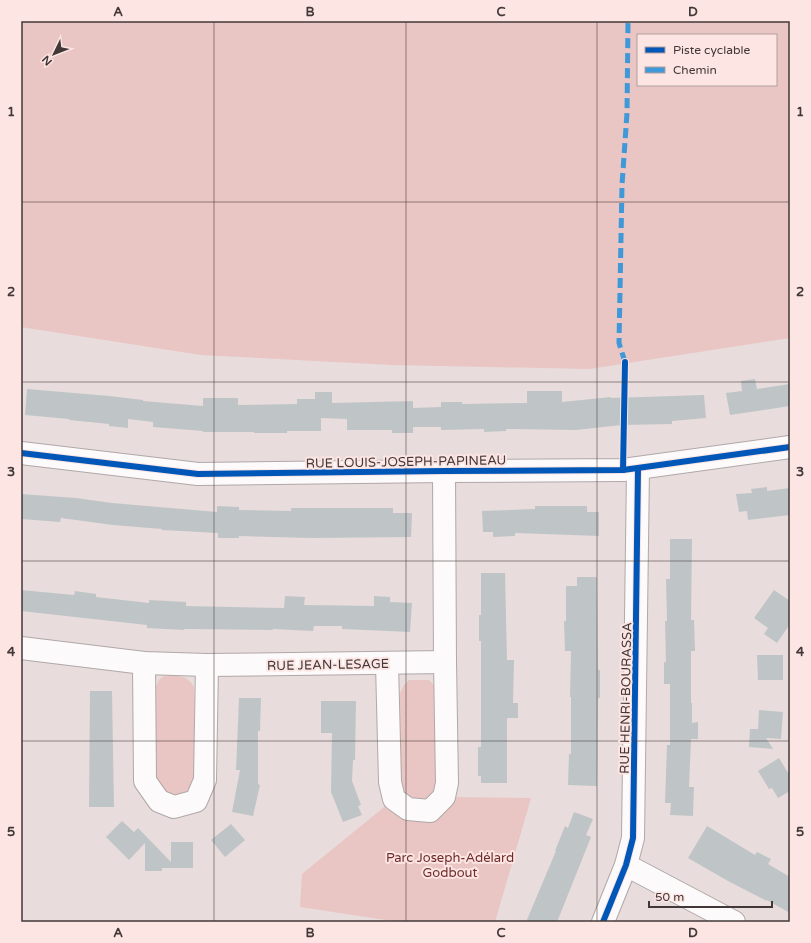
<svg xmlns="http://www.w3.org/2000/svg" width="811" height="943" font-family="'Varela Round',sans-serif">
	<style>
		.green { fill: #e9c5c3; fill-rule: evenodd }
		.building { fill: #bfc5c7 }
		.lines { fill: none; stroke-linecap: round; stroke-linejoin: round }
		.minor-casing { stroke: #b1a8a8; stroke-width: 24 }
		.minor { stroke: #fcfafa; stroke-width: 22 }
		.quiet { stroke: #3f98d8; stroke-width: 5; stroke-dasharray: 10 5; stroke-linecap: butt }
		.cycleway-casing { stroke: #fce5e3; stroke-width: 8 }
		.cycleway { stroke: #0057b8; stroke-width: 6 }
		.grid { fill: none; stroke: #413837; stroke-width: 1; stroke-opacity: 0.55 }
		.labels { text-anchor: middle; stroke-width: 4; stroke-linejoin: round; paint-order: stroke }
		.street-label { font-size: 13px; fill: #413837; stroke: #fce5e3 }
		.park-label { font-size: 13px; fill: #6e2d2a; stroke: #fce5e3 }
		.neatline { fill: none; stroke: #413837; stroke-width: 1.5 }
		.grid-label { font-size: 13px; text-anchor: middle; font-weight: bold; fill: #413837 }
	</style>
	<rect width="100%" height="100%" fill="#e8dcdc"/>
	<g class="green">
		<path d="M21 21H790V338L589 369 393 365 201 355 21 327ZM638 35H776V85H638Z"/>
		<path d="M164 676C177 676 187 674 194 687V777C188 795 183 796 165 796L156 784 155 689 159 680Z"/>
		<path d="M409 680H429L436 687 439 782 432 796 423 801 410 800 405 796 401 789 400 693 404 685Z"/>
		<path d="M444 797 531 798 495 922H399L300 907 302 874 394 799 408 809Z"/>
	</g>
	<g class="building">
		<path d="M755 379 757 389 790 384V406L730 415 726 393 742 391 741 381Z"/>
		<path d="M27 389 109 396 143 400V401L203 406V398H238V405L297 404V399H315V392H332V403L413 401V408L441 407V402H462V404L527 403V391H562V402L611 397V398L704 395 706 418 672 421V424L621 425 576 430 506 429V431L484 432V429L441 430V427H413V433H392V430H347V419L321 418V431H287V433H254V432H203V431L153 427V422L128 419V428L109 426V424L69 420V419L25 415Z"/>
		<path d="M767 487V491L790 488V515L748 520 747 511 739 512 736 494 752 493 751 489Z"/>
		<path d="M21 494 76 498 112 503 217 512V506L239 507V510L291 511V508H393V513H412L411 537 312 538 239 536V538H218V533L162 530V529L113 525 61 518 60 522 21 519Z"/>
		<path d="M535 506H587V512H599V536L515 533V536L493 537V532H483L482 511 535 509Z"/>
		<path d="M670 539H692L691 620H694L695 651H691V703H692V723L698 722V739H691L689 787H694L693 816 670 815 671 803H665L667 745H670V684H664V662H666L665 621H667L666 579H670Z"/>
		<path d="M481 573H505L507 660H514L513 703H518V718H507V783H481V776H478V747H481V641H479V615H481Z"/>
		<path d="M577 577H597L598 670H600V698H598L597 786 568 785 569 754H571V697H570L571 651H565L564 621H566V586H577Z"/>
		<path d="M21 590 74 595 75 591 96 594V597L149 603V600L186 602V606L284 608 285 596 305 597 304 605 374 606V596L390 597V602L412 603 410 632 342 629V626H314L313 631 273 629V630L184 629V630L147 628V625L21 611Z"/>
		<path d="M774 590 790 601V624L777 643 764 634 768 628 754 618Z"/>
		<path d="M757 655H783V680H758Z"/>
		<path d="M90 691H112L114 807H89Z"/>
		<path d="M239 698H261L260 731H258V784L260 785 253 816 232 812 240 770H236Z"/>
		<path d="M321 701H356L355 760H353L352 781 361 805 358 806 362 815 343 822 331 792 332 733H321Z"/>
		<path d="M759 710 783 712 781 739 766 738 773 749 749 747 750 729H758Z"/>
		<path d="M779 758 790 776V791L778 798 772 788 769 789 758 771Z"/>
		<path d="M574 812 593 819 586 835 591 837 557 922H526L556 851H555L565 826 568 828Z"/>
		<path d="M122 821 134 832 138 828 171 862V842H193V868H162V871H145V843L129 860 106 837Z"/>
		<path d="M231 824 245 840 225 857 211 840Z"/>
		<path d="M707 826 755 855 757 852 771 859 768 864 790 877V913L767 900V901L728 881 688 858Z"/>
	</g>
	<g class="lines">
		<defs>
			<g id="minor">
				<path d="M21 453 198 474 444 471 623 470 790 447"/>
				<path d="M21 648 144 663 207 665 445 662 444 471"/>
				<path d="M144 663 145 781 159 801 174 807 196 801 205 780 207 665"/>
				<path d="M387 664 390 782 394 799 408 809 430 811 444 797 447 783 445 662"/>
				<path d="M626 865 734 922"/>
				<path d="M603 922 626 865 633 838 638 469"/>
			</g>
		</defs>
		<use href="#minor" class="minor-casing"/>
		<use href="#minor" class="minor"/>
		<path class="quiet" d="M625 362 619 343 622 185 627 113 628 21"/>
		<defs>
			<g id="cycleway">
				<path d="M21 453 198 474 444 471 623 470 790 447"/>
				<path d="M623 470 625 362"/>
				<path d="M603 922 626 865 633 838 638 469"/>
			</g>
		</defs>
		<use href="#cycleway" class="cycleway-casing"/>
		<use href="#cycleway" class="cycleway"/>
	</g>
	<path class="grid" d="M214 21V922M406 21V922M597 21V922M21 202H790M21 382H790M21 561H790M21 741H790"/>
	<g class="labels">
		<g class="street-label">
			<text transform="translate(406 461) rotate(-1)" y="5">RUE LOUIS-JOSEPH-PAPINEAU</text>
			<text transform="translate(328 664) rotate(-1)" y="5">RUE JEAN-LESAGE</text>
			<text transform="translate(625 698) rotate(-89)" y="5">RUE HENRI-BOURASSA</text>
		</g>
		<g class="park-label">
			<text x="450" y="862">Parc Joseph-Adélard<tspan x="450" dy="15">Godbout</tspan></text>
		</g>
	</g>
	<rect width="811" height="943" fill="none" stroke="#fce5e3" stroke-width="44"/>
	<rect x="637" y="34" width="140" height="52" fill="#fce5e3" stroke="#b1a09e"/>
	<rect x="645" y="47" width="20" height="6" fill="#0057b8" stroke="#b1a09e"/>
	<text x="673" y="54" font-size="12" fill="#413837">Piste cyclable</text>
	<rect x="645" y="67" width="20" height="6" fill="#3f98d8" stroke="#b1a09e"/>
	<text x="673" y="74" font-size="12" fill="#413837">Chemin</text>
	<g transform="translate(54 54) rotate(227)" stroke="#fce5e3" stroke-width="3" paint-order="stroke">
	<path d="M0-3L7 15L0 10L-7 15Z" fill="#413837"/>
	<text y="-6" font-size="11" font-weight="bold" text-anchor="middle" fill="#413837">N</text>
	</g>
	<path d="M649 901v6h123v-6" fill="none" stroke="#413837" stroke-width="2"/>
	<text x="655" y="901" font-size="12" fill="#413837" stroke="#fce5e3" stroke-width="3" paint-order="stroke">50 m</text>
	<rect x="22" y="22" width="767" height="899" class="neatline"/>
	<g class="grid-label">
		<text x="118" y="16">A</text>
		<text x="310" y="16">B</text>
		<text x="501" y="16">C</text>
		<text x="693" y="16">D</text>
		<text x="11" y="116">1</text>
		<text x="800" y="116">1</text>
		<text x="11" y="296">2</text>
		<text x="800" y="296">2</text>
		<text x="11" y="476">3</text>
		<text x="800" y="476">3</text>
		<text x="11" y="656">4</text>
		<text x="800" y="656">4</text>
		<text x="11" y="836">5</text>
		<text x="800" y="836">5</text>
		<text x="118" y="937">A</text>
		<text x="310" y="937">B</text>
		<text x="501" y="937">C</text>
		<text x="693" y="937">D</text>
	</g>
</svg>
